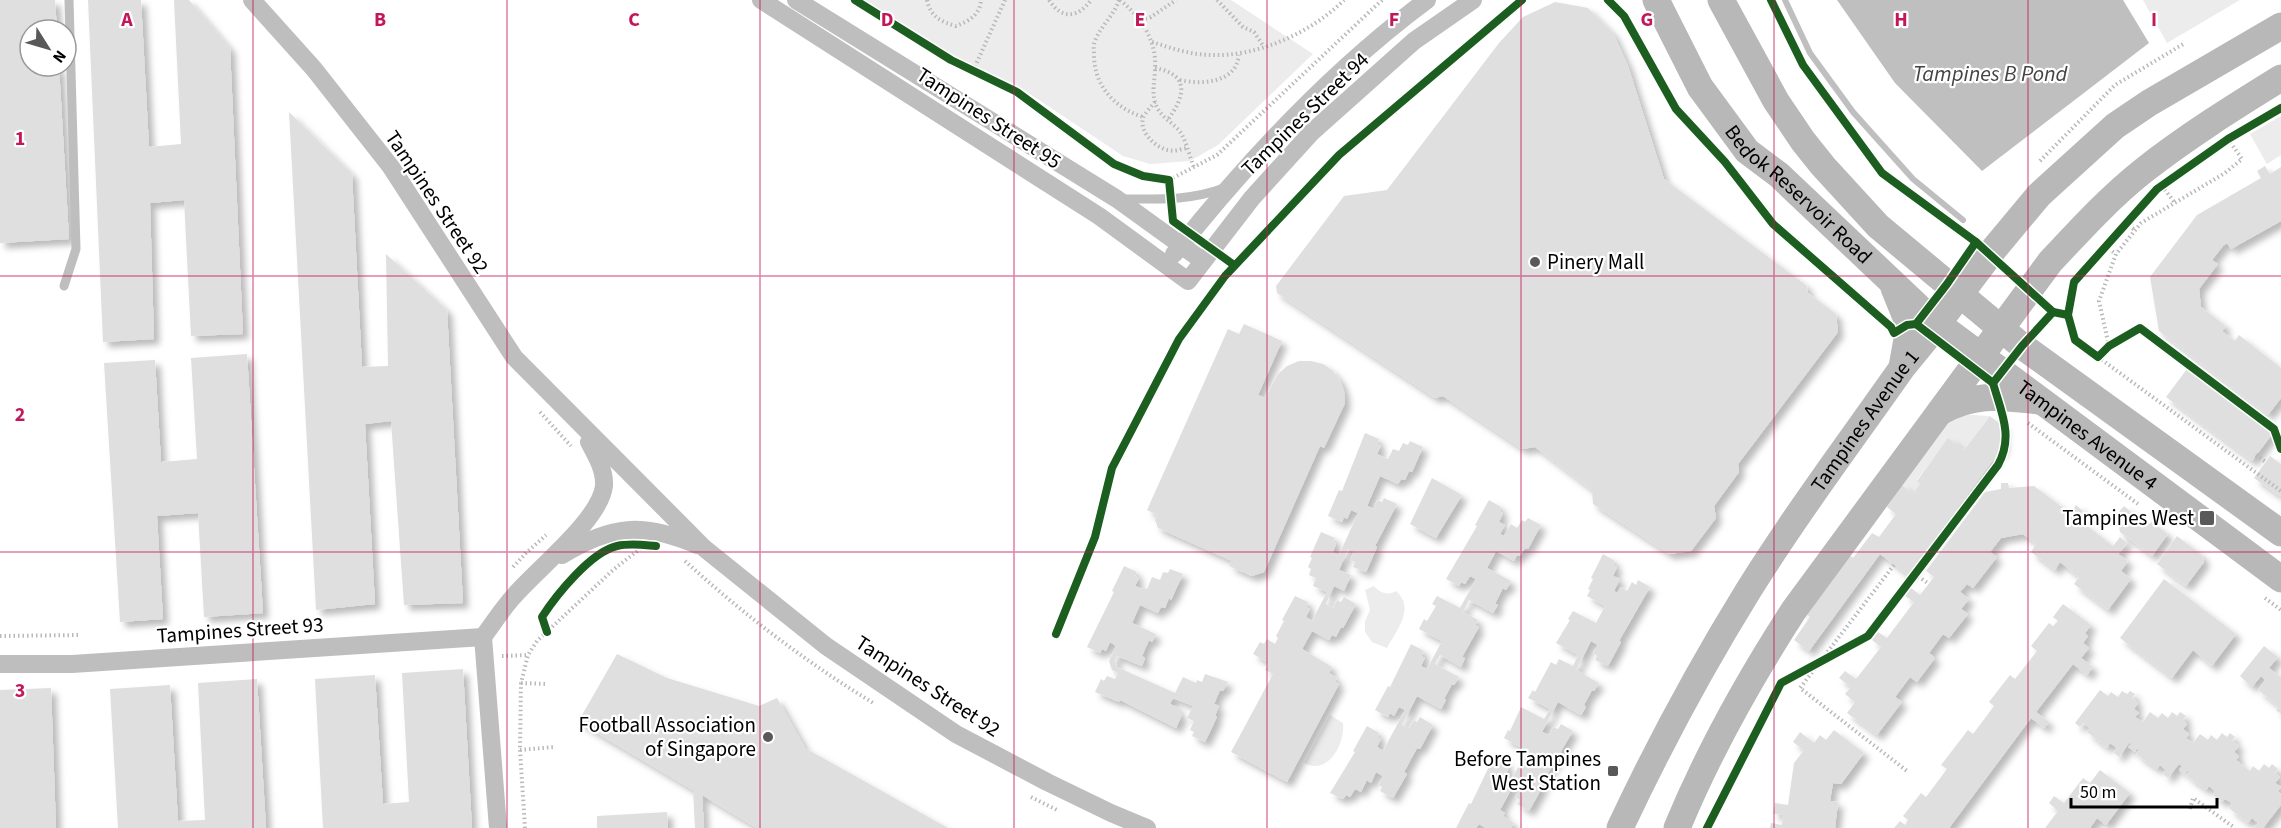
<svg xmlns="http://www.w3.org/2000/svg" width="2281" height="828" font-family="'Source Sans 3',sans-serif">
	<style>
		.green { fill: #ececec }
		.water { fill: #bfbfbf }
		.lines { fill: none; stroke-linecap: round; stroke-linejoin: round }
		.stream { stroke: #bfbfbf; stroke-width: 6 }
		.building { fill: #dfdfdf; filter: url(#shadow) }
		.path { stroke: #b9b9b9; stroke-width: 4; stroke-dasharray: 1.5 3; stroke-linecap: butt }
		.lane { stroke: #bebebe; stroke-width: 9 }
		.street { stroke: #bebebe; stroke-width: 18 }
		.secondary { stroke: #b8b8b8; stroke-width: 27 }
		.cycleway-casing { stroke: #fff; stroke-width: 11 }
		.cycleway { stroke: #1b5e20; stroke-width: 8 }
		.grid { fill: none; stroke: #c2185b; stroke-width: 1.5; stroke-opacity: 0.55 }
		.poi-dot { fill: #595959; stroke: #fff; stroke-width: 2 }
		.labels { text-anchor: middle; stroke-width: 4.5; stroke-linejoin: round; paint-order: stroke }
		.street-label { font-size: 21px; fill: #000; stroke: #fff }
		.poi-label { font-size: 21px; fill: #000; stroke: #fff; text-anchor: end }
		.water-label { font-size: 22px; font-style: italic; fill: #444; stroke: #fff }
		.grid-label { font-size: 20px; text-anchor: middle; font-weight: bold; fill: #c2185b; stroke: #fff; stroke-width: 4.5; stroke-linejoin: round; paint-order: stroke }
	</style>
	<defs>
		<filter id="shadow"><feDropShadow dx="5.5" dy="5.5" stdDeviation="3" flood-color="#0004"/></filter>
	</defs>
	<rect width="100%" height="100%" fill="#fff"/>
	<g class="green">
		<path d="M862 0H1231L1313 54 1218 145 1190 161 1150 164 1123 156 1018 86 953 57Z"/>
		<path d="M2143 0H2240L2167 43Z"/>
		<path d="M2281 116V155L2267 164 2250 134Z"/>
		<path d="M1955 414 1990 416 1964 450 1948 439 1917 480 1920 484 1913 494 1902 485Z"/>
		<path d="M1374 586C1380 593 1388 596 1396 591 1416 608 1396 631 1387 648L1372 642 1365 632V621L1370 610 1365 590Z"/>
		<path d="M1330 715 1343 723C1345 744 1328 776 1304 763Z"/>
	</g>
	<path class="water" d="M1837 0H2123L2149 43 1982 171 1895 83Z"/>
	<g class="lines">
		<path class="stream" d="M1785 0 1810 53 1853 112 1913 179 1963 220"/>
	</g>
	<g class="building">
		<path d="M0 0H55L57 30H30V66H59L69 239 0 243Z"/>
		<path d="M88 0H141L149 147 181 144 174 0H189L230 48 243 334 191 336 184 200 150 203 154 339 103 342Z"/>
		<path d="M1555 2 1588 8 1613 33 1628 66 1664 179 1807 286 1808 293 1836 314 1838 332 1738 464 1739 472 1714 506 1716 518 1691 551 1669 554 1593 504 1592 490 1535 447 1522 449 1443 396 1435 398 1277 293 1276 286 1344 196 1387 190 1499 43 1523 17Z"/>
		<path d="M289 112 352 174 362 367 388 366 386 254 447 310 463 603 404 605 391 421 365 424 375 604 316 610Z"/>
		<path d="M2265 166 2270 174 2281 167V221L2231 249 2227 243 2223 246 2212 260 2218 264 2199 289 2201 307 2226 326 2222 331 2235 341 2239 335 2281 368V398L2268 415 2159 331 2150 277 2197 215 2261 178 2257 171Z"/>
		<path d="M1244 324 1282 341 1258 395 1265 398 1278 374 1287 366 1299 361H1311L1323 364 1332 370 1340 380 1344 391 1345 403 1324 448 1320 446 1264 572 1252 576 1229 566 1232 561 1158 528 1155 520 1157 515 1147 510 1228 329 1239 334Z"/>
		<path d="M247 354 263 613 204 617 198 513 157 516 163 619 120 622 104 363 155 360 161 462 197 459 191 358Z"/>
		<path d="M2187 369 2273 433 2252 461 2166 397Z"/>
		<path d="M1990 416 2003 426V447L1908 575 1880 554 1809 651 1794 640 1810 617 1803 612 1846 553 1853 558 1872 533 1879 537 1896 514 1887 507 1902 485 1913 494 1920 484 1917 481 1948 438 1964 450Z"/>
		<path d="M1365 433 1379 439 1377 444 1381 446 1377 454 1388 459 1393 449 1399 451 1403 443 1408 445 1410 441 1423 447 1412 472 1409 471 1405 480 1401 479 1398 484 1380 476 1367 506 1374 509 1377 500 1382 502 1384 498 1397 504 1375 546 1377 547 1366 572 1353 567 1355 562 1350 560 1354 551 1348 549 1339 570 1351 575 1344 591 1334 586 1326 604 1333 608 1337 600 1341 602 1344 597 1356 604 1343 628 1341 627 1336 637 1332 635 1329 640 1312 631 1302 649 1332 667 1329 673 1337 678 1335 682 1339 684 1287 782 1231 752 1273 674 1265 670 1269 663 1253 654 1260 642 1264 644 1267 639 1275 644 1278 638 1276 636 1284 621 1282 620 1295 596 1308 602 1306 607 1310 609 1306 617 1312 621 1327 592 1313 586 1316 578 1309 575 1311 569 1308 567 1312 558 1310 557 1321 532 1335 538 1333 542 1336 544 1333 552 1339 555 1358 513 1351 510 1347 519 1344 517 1342 522 1328 516 1339 490 1342 491Z"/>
		<path d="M2270 456 2281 464V497L2254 478Z"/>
		<path d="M1432 478 1462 495 1436 538 1410 524Z"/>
		<path d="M2001 483H2008L2009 488 2034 486 2070 513 2076 505 2083 511 2077 518 2113 546 2120 537 2127 543 2118 554 2128 561 2121 571 2131 579 2108 610 2074 584 2079 577 2060 562 2055 570 2031 552 2036 544 2023 534 2001 538 1990 552 1997 557 1973 588 1967 584 1960 592 1969 599 1961 609 1968 614 1949 638 1943 634 1929 653 1935 658 1917 682 1910 677 1895 697 1902 702 1877 735 1847 713 1855 702 1845 694 1851 687 1839 678 1845 671 1856 679 1881 647 1872 640 1878 632 1887 638 1914 602 1905 596 1911 588 1920 595 1934 577 1926 571 1985 492 2001 489Z"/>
		<path d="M1489 500 1501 507 1499 511 1503 513 1499 522 1505 525 1500 534 1504 536 1511 524 1517 528 1522 520 1525 522 1528 518 1541 525 1528 549 1525 548 1520 556 1517 555 1514 561 1496 551 1487 568 1511 581 1506 590 1503 588 1495 604 1498 605 1493 613 1469 600 1463 612 1478 620 1475 625 1479 627 1462 657 1465 658 1461 667 1440 655 1435 664 1459 677 1454 685 1452 684 1444 699 1446 700 1441 709 1417 696 1402 725 1409 728 1414 720 1417 722 1420 717 1433 725 1420 749 1417 748 1404 772 1407 774 1393 798 1380 791 1382 787 1379 785 1383 776 1376 772 1371 783 1367 780 1361 792 1355 789 1350 797 1346 795 1343 799 1330 793 1355 752 1353 751 1367 726 1379 733 1377 737 1381 739 1377 747 1383 751 1405 710 1399 707 1394 716 1390 713 1388 717 1375 710 1388 686 1390 687 1411 644 1424 651 1421 656 1425 658 1421 666 1427 669 1442 641 1419 629 1424 619 1427 621 1436 606 1432 604 1437 596 1460 608 1476 579 1470 576 1465 584 1461 582 1459 586 1446 579 1477 526 1475 525Z"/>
		<path d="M2124 506 2147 525 2152 522 2168 534 2152 556 2120 532 2117 514Z"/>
		<path d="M2177 536 2202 555 2204 562 2186 586 2157 564Z"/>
		<path d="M1603 554 1615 561 1613 565 1617 567 1613 576 1620 579 1614 591 1617 593 1621 587 1627 591 1632 582 1636 585 1638 580 1650 587 1619 641 1621 642 1608 666 1595 660 1597 656 1593 653 1598 645 1591 641 1580 663 1576 670 1599 683 1594 691 1592 690 1584 705 1586 707 1581 715 1558 702 1542 732 1549 735 1553 727 1558 729 1561 724 1573 731 1541 785 1543 786 1529 811 1517 804 1520 800 1515 797 1519 789 1513 786 1500 810 1505 813 1503 816 1514 823 1511 828H1486L1479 824 1476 828H1456L1469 803 1471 804 1495 754 1507 761 1505 766 1509 768 1505 776 1511 780 1527 751 1504 738 1508 730 1510 731 1521 707 1544 719 1550 709 1528 698 1533 690 1535 692 1551 662 1556 665 1559 659 1573 666 1578 655 1556 643 1570 620 1568 619 1573 611 1596 623 1605 606 1587 596 1590 590 1588 589 1593 579 1591 578Z"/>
		<path d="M1124 566 1137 572 1135 576 1139 578 1135 586 1142 589 1143 587 1147 589 1152 577 1160 580 1163 572 1168 573 1170 569 1183 574 1171 600 1169 598 1165 608 1161 607 1158 613 1140 605 1132 623 1156 634 1152 642 1149 640 1142 656 1145 658 1142 666 1117 656 1115 661 1117 667 1175 693 1183 677 1196 683 1197 680 1202 682 1205 674 1228 682 1223 691 1220 690 1214 704 1219 706 1215 716 1217 717 1205 742 1192 736 1194 732 1190 730 1194 721 1187 718 1193 706 1173 698 1170 704 1179 708 1178 712 1182 715 1176 728 1120 700 1119 702 1095 692 1101 679 1104 681 1107 676 1115 679 1118 673 1112 670 1109 661 1116 646 1110 642 1106 651 1102 649 1100 653 1087 647 1114 592 1112 591Z"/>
		<path d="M2164 579 2236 634 2212 666 2193 650 2172 678 2120 638Z"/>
		<path d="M2063 604 2091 625 2085 633 2088 636 2083 643 2089 648 2081 658 2093 667 2087 675 2073 664 2036 712 2049 722 2044 728 2031 718 1949 828H1894L1900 821 1905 825 1908 820 1903 816 1921 793 1926 797 1947 769 1941 765 1968 730 1973 734 1994 706 1989 702 2010 675 2015 679 2037 651 2031 646 2049 623 2053 626 2058 621 2053 617Z"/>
		<path d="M2264 646 2278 657 2269 668 2281 677V714L2276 710 2279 707 2258 690 2265 680 2261 676 2252 687 2240 676Z"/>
		<path d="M617 654 667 678 759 706 777 698 805 748 948 828H757L702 795 704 828H695L693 790 578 722Z"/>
		<path d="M463 669 472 828H323L315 679 375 675 383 804 409 802 402 673Z"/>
		<path d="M257 679 266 828H118L110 689 170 685 178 821 205 820 198 683Z"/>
		<path d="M51 688 56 828H0V690Z"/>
		<path d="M2100 690 2108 696 2111 692 2118 697 2122 691 2127 694 2130 691 2135 694 2132 698 2138 703 2134 709 2139 713 2135 717 2143 722 2150 712 2158 718 2162 713 2168 718 2172 712 2177 716 2180 712 2186 716 2183 720 2187 724 2183 729 2189 734 2186 738 2193 743 2200 734 2208 740 2211 735 2217 740 2222 733 2227 737 2230 733 2235 737 2232 741 2239 746 2234 752 2239 756 2236 760 2250 771 2253 766 2259 771 2264 764 2269 768 2272 764 2278 769 2275 773 2280 777 2275 783 2281 787 2278 791 2281 794V805L2263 828H2254L2258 823 2252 818 2248 823 2229 808 2232 803 2225 799 2222 802 2213 795 2215 791 2209 786 2206 790 2186 775 2189 772 2187 770 2184 774 2179 770 2182 766 2179 764 2168 778 2163 774 2166 770 2160 765 2157 769 2136 754 2139 750 2137 748 2135 752 2128 747 2131 744 2130 742 2119 757 2114 753 2117 748 2110 743 2107 748 2087 732 2090 728 2083 723 2080 727 2075 723Z"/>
		<path d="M1834 730 1864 753 1841 784 1833 783 1830 801 1838 802 1835 828H1770L1771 823 1782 825 1783 815 1773 814 1775 803 1788 805 1794 763 1804 750 1793 742 1800 732 1814 743 1820 735 1826 740Z"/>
		<path d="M2100 770 2130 793 2106 825 2097 818 2090 828H2045L2058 811 2049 803 2054 796 2064 803 2083 778 2090 783Z"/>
		<path d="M667 812 668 828H597V816Z"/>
	</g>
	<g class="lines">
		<g class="path">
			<path d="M927 0C930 16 941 22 956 26 969 21 980 15 981 0"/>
			<path d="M1049 0C1062 20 1078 18 1091 0"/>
			<path d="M1119 0C1114 16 1101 25 1095 41 1093 45 1094 50 1094 55 1094 86 1115 108 1143 117"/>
			<path d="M1120 0C1141 17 1157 41 1155 68 1155 81 1151 93 1156 105 1161 118 1174 123 1181 133 1187 144 1190 157 1194 168"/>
			<path d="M1217 0 1243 27 1254 32 1264 47"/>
			<path d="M1141 20 1151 17 1176 0"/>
			<path d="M1152 42C1171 48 1191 55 1211 55 1257 57 1311 33 1344 0"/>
			<path d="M1155 68C1192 75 1184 98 1167 121"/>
			<path d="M973 71 1005 0"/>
			<path d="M1180 80C1202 85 1236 83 1239 55"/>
			<path d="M1155 102C1151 107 1145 113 1143 118 1139 132 1156 148 1168 150 1174 152 1181 149 1187 148"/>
			<path d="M2040 161 2115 85 2185 43"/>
			<path d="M1169 180 1217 155 1382 0"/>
			<path d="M2162 186 2175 203"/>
			<path d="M2125 223 2135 230"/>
			<path d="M2105 246 2116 254"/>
			<path d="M2109 346 2099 301 2116 254 2141 223 2225 173 2242 159 2228 139"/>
			<path d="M2098 357 2281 491"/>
			<path d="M540 412 571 446"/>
			<path d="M2028 423 2138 504"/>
			<path d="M2256 455 2266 462"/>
			<path d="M685 561C743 614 807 663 875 704"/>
			<path d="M1894 565 1800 688 1907 771"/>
			<path d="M513 567 527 552 546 535"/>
			<path d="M1911 571 1929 584"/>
			<path d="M2265 598 2281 610"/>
			<path d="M0 636 80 635"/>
			<path d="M502 656 528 655"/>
			<path d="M521 683 548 684"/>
			<path d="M520 750 554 747"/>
			<path d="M1031 797 1059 811"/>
			<path d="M2190 809 2193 798 2235 828"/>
			<path d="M525 828 520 750 521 683 528 655 537 641 613 570 641 548"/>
		</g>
		<g class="lane">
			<path d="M1120 199C1156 199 1190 201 1224 188"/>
			<path d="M64 286 76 249 69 0"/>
		</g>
		<g class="street">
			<path d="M252 0 314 69 391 167 514 357 704 548 826 646 956 734 1047 782 1111 813 1147 828"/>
			<path d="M761 0 1099 216 1188 281 1252 198 1312 132 1414 41 1473 0"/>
			<path d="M796 0 1117 199 1203 261"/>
			<path d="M1174 254C1246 163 1334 69 1427 0"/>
			<path d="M562 555C612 525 642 522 697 545"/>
			<path d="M0 664H72L483 637"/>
			<path d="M498 828 483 637C493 624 502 609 514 596 537 569 600 520 604 486 605 470 596 455 589 442"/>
		</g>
		<g class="secondary">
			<path id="s1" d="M1656 0 1700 87 1747 151 1779 175 1930 318 2281 579"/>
			<path d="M1721 0 1776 101 1803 141 1823 166 1878 226 2022 346 2281 533"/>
			<path d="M1894 288 1907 320V339L1902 367"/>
			<path d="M1940 412C1975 392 2002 397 2040 401"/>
			<path id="s2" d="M1620 828C1658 747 1701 667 1748 591 1796 514 1850 442 1902 368L1929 335 1994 249 2039 195 2115 126 2149 103 2281 26"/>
			<path d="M1677 828C1708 753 1750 678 1794 610L2050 262C2080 230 2109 198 2143 171 2186 137 2234 107 2281 78"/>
		</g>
		<defs>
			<g id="cycleway">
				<path d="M855 0 951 60 1017 92 1114 164 1143 176 1169 180 1173 221 1234 265"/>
				<path d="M1608 0 1624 16 1676 109 1725 162 1773 224 1891 327 1894 333 1907 325 1916 324 1947 284 1976 242"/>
				<path d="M1771 0 1803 65 1882 173 1976 242 2053 312 2022 346 1993 383"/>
				<path d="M2053 312 2068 315 2074 282 2157 189 2228 139 2281 108"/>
				<path d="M2068 315 2075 340 2098 357 2109 346 2140 328 2274 429 2281 449"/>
				<path d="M1916 324 1993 383"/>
				<path d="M547 632 542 617C557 594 591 552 617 546 630 543 643 545 656 546"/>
				<path d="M1056 634 1095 537 1112 468 1179 339 1225 276 1339 155 1522 0"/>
				<path d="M1707 828 1781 683 1868 636 1998 465C2014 436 2001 412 1993 383"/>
			</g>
		</defs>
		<use href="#cycleway" class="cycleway-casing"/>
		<use href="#cycleway" class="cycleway"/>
	</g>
	<path class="grid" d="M253 0V828M507 0V828M760 0V828M1014 0V828M1267 0V828M1521 0V828M1774 0V828M2028 0V828M0 276H2281M0 552H2281"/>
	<g class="poi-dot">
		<circle cx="1535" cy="262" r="6"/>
		<rect x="2199" y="510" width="16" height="16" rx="3"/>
		<circle cx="768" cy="737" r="6"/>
		<rect x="1607" y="765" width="12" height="12" rx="3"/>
	</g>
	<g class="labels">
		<g class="street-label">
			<text transform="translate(1305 114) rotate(-44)" y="7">Tampines Street 94</text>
			<text transform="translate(989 118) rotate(33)" y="7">Tampines Street 95</text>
			<text dy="7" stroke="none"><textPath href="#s1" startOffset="244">Bedok Reservoir Road</textPath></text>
			<text transform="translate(437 202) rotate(56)" y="7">Tampines Street 92</text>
			<text dy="7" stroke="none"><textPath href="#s2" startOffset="476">Tampines Avenue 1</textPath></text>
			<text dy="7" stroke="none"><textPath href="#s1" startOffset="621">Tampines Avenue 4</textPath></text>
			<text transform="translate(240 630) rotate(-4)" y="7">Tampines Street 93</text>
			<text transform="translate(928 686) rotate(33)" y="7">Tampines Street 92</text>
		</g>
		<g class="poi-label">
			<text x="1547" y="269" text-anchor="start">Pinery Mall</text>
			<text x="2194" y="525">Tampines West</text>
			<text x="756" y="732">Football Association<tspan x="756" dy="24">of Singapore</tspan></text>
			<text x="1601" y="766">Before Tampines<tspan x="1601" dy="24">West Station</tspan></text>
		</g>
		<g class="water-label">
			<text x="1990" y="81">Tampines B Pond</text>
		</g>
	</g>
	<g class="grid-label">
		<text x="127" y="26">A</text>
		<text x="380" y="26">B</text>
		<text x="634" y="26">C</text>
		<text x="887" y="26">D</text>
		<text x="1140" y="26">E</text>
		<text x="1394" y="26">F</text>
		<text x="1647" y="26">G</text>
		<text x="1901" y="26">H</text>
		<text x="2154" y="26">I</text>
		<text x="20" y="145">1</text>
		<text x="20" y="421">2</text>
		<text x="20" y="697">3</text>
	</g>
	<g transform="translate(48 48) rotate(127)"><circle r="28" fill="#ffffff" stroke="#999999" stroke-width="1.5"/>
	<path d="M0-4.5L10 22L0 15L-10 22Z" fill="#595959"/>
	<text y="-9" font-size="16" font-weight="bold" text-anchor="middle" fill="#000000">N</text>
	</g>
	<path d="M2071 798v9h146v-9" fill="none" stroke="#000000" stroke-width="3"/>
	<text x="2080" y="798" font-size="18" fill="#000000" stroke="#ffffff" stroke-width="4.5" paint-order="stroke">50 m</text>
</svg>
